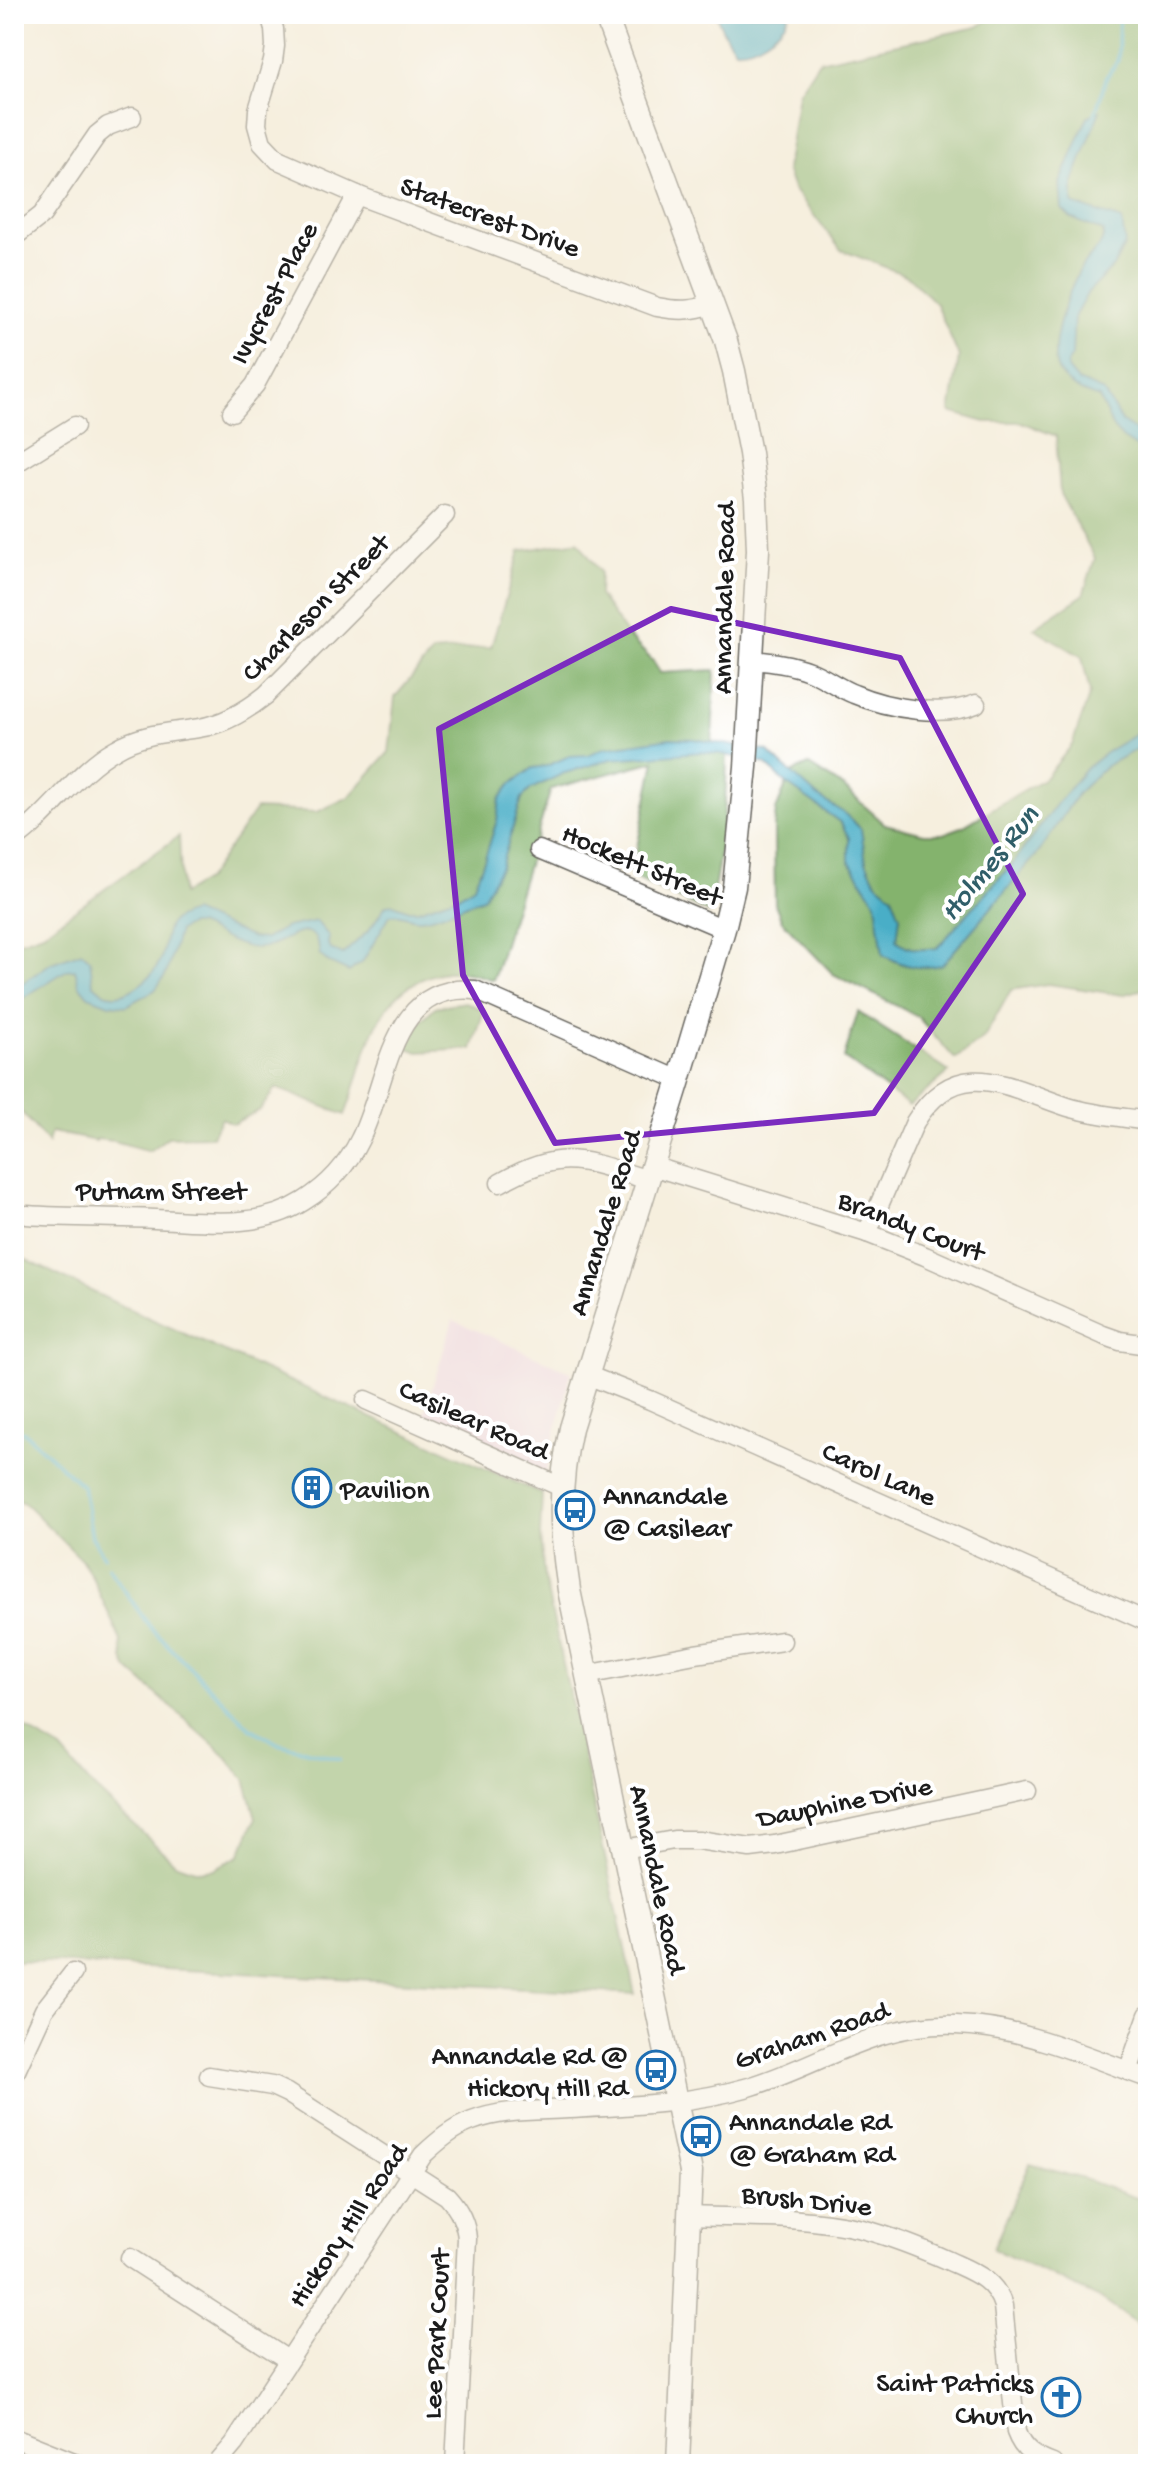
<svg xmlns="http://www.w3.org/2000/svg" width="1162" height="2478" font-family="'Gochi Hand',sans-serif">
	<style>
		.built { fill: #edd1e9 }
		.forest { fill: #84b36d; stroke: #506844; stroke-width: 2 }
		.water { fill: #48aec7; stroke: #326572; stroke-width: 2 }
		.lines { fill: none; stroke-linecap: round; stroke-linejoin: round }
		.stream { stroke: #48aec7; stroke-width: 4 }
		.minor-casing { stroke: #686660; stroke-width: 21 }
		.major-casing { stroke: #686660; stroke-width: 25 }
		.minor { stroke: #fff; stroke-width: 18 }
		.major { stroke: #fff; stroke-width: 22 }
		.marked { fill: none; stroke: #7b2cbf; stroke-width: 6; stroke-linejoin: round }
		.labels { text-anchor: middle; stroke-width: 8; stroke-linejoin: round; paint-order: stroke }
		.street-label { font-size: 28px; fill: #1c1c1c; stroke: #fff }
		.poi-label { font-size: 28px; fill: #1c1c1c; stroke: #fff; text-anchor: start }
		.water-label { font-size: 30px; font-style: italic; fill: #305e69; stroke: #fff }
	</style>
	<rect width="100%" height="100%" fill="#fff"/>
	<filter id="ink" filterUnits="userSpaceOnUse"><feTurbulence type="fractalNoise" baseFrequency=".0125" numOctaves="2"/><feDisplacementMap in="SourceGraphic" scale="16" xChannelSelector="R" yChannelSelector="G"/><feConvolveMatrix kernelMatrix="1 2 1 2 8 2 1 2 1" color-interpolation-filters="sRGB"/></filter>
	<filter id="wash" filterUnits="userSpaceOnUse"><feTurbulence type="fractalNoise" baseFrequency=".006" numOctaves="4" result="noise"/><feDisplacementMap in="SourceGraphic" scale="32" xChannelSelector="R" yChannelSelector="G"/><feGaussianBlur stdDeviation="1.8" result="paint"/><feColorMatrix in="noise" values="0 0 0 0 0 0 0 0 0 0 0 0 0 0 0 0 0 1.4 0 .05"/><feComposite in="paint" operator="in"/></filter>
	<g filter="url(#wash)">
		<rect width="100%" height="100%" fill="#f6efde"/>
		<path class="built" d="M453 1320 571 1372 545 1475 423 1418Z"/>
		<g class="forest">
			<path d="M998 14H1148V988L1122 995 1048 984 1011 990 984 1038 955 1059 917 1016 833 974 782 921 775 904 774 828 776 810 791 773 809 765 842 786 885 824 924 834H943L962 827 1046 777 1072 745 1090 693 1082 657 1034 628 1083 595 1095 558 1060 494 1056 436 1021 422H985L950 412 959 357 936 304 908 276 841 250 793 189 786 170 798 93 819 61 977 27Z"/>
			<path d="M578 541 600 572 599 595 626 634 654 662 660 673 715 670 712 746 727 754C726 808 721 861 709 913L631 876 655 761 551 789 493 980C470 972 450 968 427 977 370 998 365 1065 345 1115L276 1088 260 1110 233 1124 221 1118 212 1136 168 1137 149 1151 114 1141 96 1139V1141L51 1132 48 1143 17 1107 14 1108V943L43 933 179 836 182 894 207 879 256 809 317 812 349 797 389 752 395 697 433 652 491 647 520 551Z"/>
			<path d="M465 1002 484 1010 472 1049 418 1052 399 1045 401 1040 435 1007Z"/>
			<path d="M858 1012 942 1067 949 1072 909 1106 844 1058Z"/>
			<path d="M14 1254 118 1304 542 1494 540 1535 544 1577 635 1994 14 1961V1722L61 1750 90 1784 175 1863 198 1871 214 1869 239 1856 256 1818 245 1779 223 1753 128 1669 123 1659 121 1641 92 1577 81 1559 26 1504 14 1498Z"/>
			<path d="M1030 2164 1087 2180 1148 2202V2331L1098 2297 993 2249Z"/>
		</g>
		<g class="water">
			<path d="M716 14H788L789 15C781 33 755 51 735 49 726 38 720 27 716 14Z"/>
			<path d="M1100 111 1073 182V204L1122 220 1125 244 1113 267 1088 292 1074 317 1072 356 1067 363 1068 369 1078 381 1104 392 1121 421 1148 439V455L1122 438 1113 428 1099 398C1083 393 1066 386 1058 370 1047 347 1070 282 1085 262 1095 249 1101 250 1104 232L1071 218 1062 209 1060 183 1088 116Z"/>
			<path d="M1148 727V743L1106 766 1078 793 1040 851 942 965C917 970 906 967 883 955L876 902 849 861V838L841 823 788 785 765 764 722 754 701 752 611 759 562 774 531 789 522 798 501 866 483 898C464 904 442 917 421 919 410 920 401 912 390 915L363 961 349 972 329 963 320 955C314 907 283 949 257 948 237 948 216 932 197 925H189L179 931 166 974 155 990 126 1006 109 1004 88 996 79 985 75 969 67 970 14 1004V989L51 963 82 952 90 959 93 984C96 987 99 990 103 992 123 1003 152 979 160 961 165 950 164 933 170 924 175 917 186 914 193 912L253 938 265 939 286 927 316 921 329 936 328 944 330 949 343 954 369 930 386 905 394 904 409 910H418L458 896 474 886 485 858 497 820 500 799 511 784 533 768 547 766 569 756 588 755 604 748 670 738 694 739 767 751 817 796 844 813 861 829 866 862 876 882 892 895 900 916 897 940C909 951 921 950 937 948L1013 863 1058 802 1086 768 1111 749Z"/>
		</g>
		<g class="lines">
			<g class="stream">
				<path d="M1095 114 1107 76 1118 60 1119 14"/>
				<path d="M14 1430 24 1432 83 1487 92 1537 104 1556"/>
				<path d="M108 1567 150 1627 250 1728 279 1744 340 1759"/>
			</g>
		</g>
	</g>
	<g filter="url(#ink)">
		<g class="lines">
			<defs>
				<g id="minor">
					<path d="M270 14 274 29 275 46 273 61 258 110 257 125 262 143 278 160 362 197 657 307C678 311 693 311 712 304"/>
					<path d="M14 237 42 215 97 135 108 126 132 117"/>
					<path d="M232 412 255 385 357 195"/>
					<path d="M14 464 75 426"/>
					<path d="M753 660C772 662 791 664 809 671 825 677 838 688 854 694 887 708 943 718 976 704"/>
					<path d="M14 840C51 814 76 771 116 749 142 733 170 733 199 728 224 724 246 711 266 695L445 515"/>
					<path d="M539 850 724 929"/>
					<path d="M652 1166 867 1233 925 1256 1103 1335 1120 1341 1148 1345"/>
					<path d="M500 1183C562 1147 583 1160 648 1180"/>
					<path d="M27 1215C70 1218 112 1217 155 1219 205 1221 259 1230 304 1201 328 1186 348 1164 360 1139 389 1082 389 982 475 990L679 1080"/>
					<path d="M867 1233 915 1122C958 1052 1009 1088 1068 1107 1094 1115 1121 1117 1148 1121"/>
					<path d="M587 1375 650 1400 1148 1622"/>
					<path d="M366 1400 561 1487"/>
					<path d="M586 1675 695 1654 782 1641"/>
					<path d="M624 1849 674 1840H698L750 1848 775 1845 1027 1791"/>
					<path d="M1128 2071 1148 2015"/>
					<path d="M14 2075 44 2010 73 1973"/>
					<path d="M209 2076 272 2086 287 2093 447 2196C459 2209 466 2222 467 2239L455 2464"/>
					<path d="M689 2216C745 2218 806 2216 862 2229 892 2237 920 2248 949 2261 973 2272 995 2279 1003 2306L1016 2432C1023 2451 1034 2457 1053 2464"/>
					<path d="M130 2258 288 2360"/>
					<path d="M14 2438 79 2464"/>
					<path d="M217 2464 234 2444 423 2155C438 2141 453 2128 472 2121 503 2109 537 2111 568 2109 629 2106 690 2104 749 2087 822 2065 875 2022 956 2025 1024 2027 1085 2056 1148 2078"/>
				</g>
				<path id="major" d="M605 14 726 341 734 371 750 453 756 499 758 550 746 767 734 887 724 929 679 1080 571 1428C558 1487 560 1531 569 1590L691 2172 678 2464"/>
			</defs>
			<use href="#minor" class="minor-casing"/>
			<use href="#major" class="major-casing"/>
			<use href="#minor" class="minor"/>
			<use href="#major" class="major"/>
		</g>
	</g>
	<path d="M0 0H1162V2478H0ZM671 609 900 658 1023 894 874 1113 555 1143 463 975 439 729Z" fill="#f6efde" fill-opacity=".55" fill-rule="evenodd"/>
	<path class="marked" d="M671 609 900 658 1023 894 874 1113 555 1143 463 975 439 729Z"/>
	<defs>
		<symbol id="building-ring" viewBox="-11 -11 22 22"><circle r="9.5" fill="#fff" stroke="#1f6fb2" stroke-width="1.5"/><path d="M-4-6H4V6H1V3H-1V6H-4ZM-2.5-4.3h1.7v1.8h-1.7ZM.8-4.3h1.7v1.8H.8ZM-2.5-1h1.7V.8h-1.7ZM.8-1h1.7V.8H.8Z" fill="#1f6fb2"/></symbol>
		<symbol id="bus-ring" viewBox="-11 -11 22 22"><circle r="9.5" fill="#fff" stroke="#1f6fb2" stroke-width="1.5"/><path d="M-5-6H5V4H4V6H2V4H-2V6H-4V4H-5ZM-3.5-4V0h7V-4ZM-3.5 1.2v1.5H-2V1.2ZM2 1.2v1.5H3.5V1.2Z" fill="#1f6fb2"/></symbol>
		<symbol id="church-ring" viewBox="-11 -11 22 22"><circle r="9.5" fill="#fff" stroke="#1f6fb2" stroke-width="1.5"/><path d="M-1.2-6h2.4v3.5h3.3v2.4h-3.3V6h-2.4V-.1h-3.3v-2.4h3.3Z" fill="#1f6fb2"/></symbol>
	</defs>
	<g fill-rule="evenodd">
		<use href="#building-ring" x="290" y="1466" width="44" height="44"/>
		<use href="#bus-ring" x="553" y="1488" width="44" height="44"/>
		<use href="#bus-ring" x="634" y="2048" width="44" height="44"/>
		<use href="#bus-ring" x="679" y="2114" width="44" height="44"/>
		<use href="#church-ring" x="1039" y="2375" width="44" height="44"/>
	</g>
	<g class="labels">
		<g class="street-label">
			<text transform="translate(491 215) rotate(20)" y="10">Statecrest Drive</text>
			<text transform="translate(272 292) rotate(-62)" y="10">Ivycrest Place</text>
			<text transform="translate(722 598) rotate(-89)" y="10">Annandale Road</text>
			<text transform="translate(314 606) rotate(-45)" y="10">Charleson Street</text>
			<text transform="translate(643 863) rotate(23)" y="10">Hockett Street</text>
			<text x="161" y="1199">Putnam Street</text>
			<text transform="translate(603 1222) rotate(-73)" y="10">Annandale Road</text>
			<text transform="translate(912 1224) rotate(21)" y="10">Brandy Court</text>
			<text transform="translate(475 1418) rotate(24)" y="10">Casilear Road</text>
			<text transform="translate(880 1472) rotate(24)" y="10">Carol Lane</text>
			<text transform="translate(844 1800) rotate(-11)" y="10">Dauphine Drive</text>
			<text transform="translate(660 1879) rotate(78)" y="10">Annandale Road</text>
			<text transform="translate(811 2033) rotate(-19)" y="10">Graham Road</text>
			<text transform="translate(807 2198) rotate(6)" y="10">Brush Drive</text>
			<text transform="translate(346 2224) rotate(-56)" y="10">Hickory Hill Road</text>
			<text transform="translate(434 2334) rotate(-87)" y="10">Lee Park Court</text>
		</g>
		<g class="poi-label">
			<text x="340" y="1498">Pavilion</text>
			<text x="603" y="1504">Annandale<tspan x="603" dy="32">@ Casilear</tspan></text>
			<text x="628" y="2064" text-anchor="end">Annandale Rd @<tspan x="628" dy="32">Hickory Hill Rd</tspan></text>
			<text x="729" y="2130">Annandale Rd<tspan x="729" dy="32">@ Graham Rd</tspan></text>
			<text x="1033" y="2391" text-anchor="end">Saint Patricks<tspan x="1033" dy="32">Church</tspan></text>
		</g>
		<g class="water-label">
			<text transform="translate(988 862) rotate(-51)" y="10">Holmes Run</text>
		</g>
	</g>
	<rect width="1162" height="2478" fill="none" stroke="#fff" stroke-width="48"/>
</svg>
